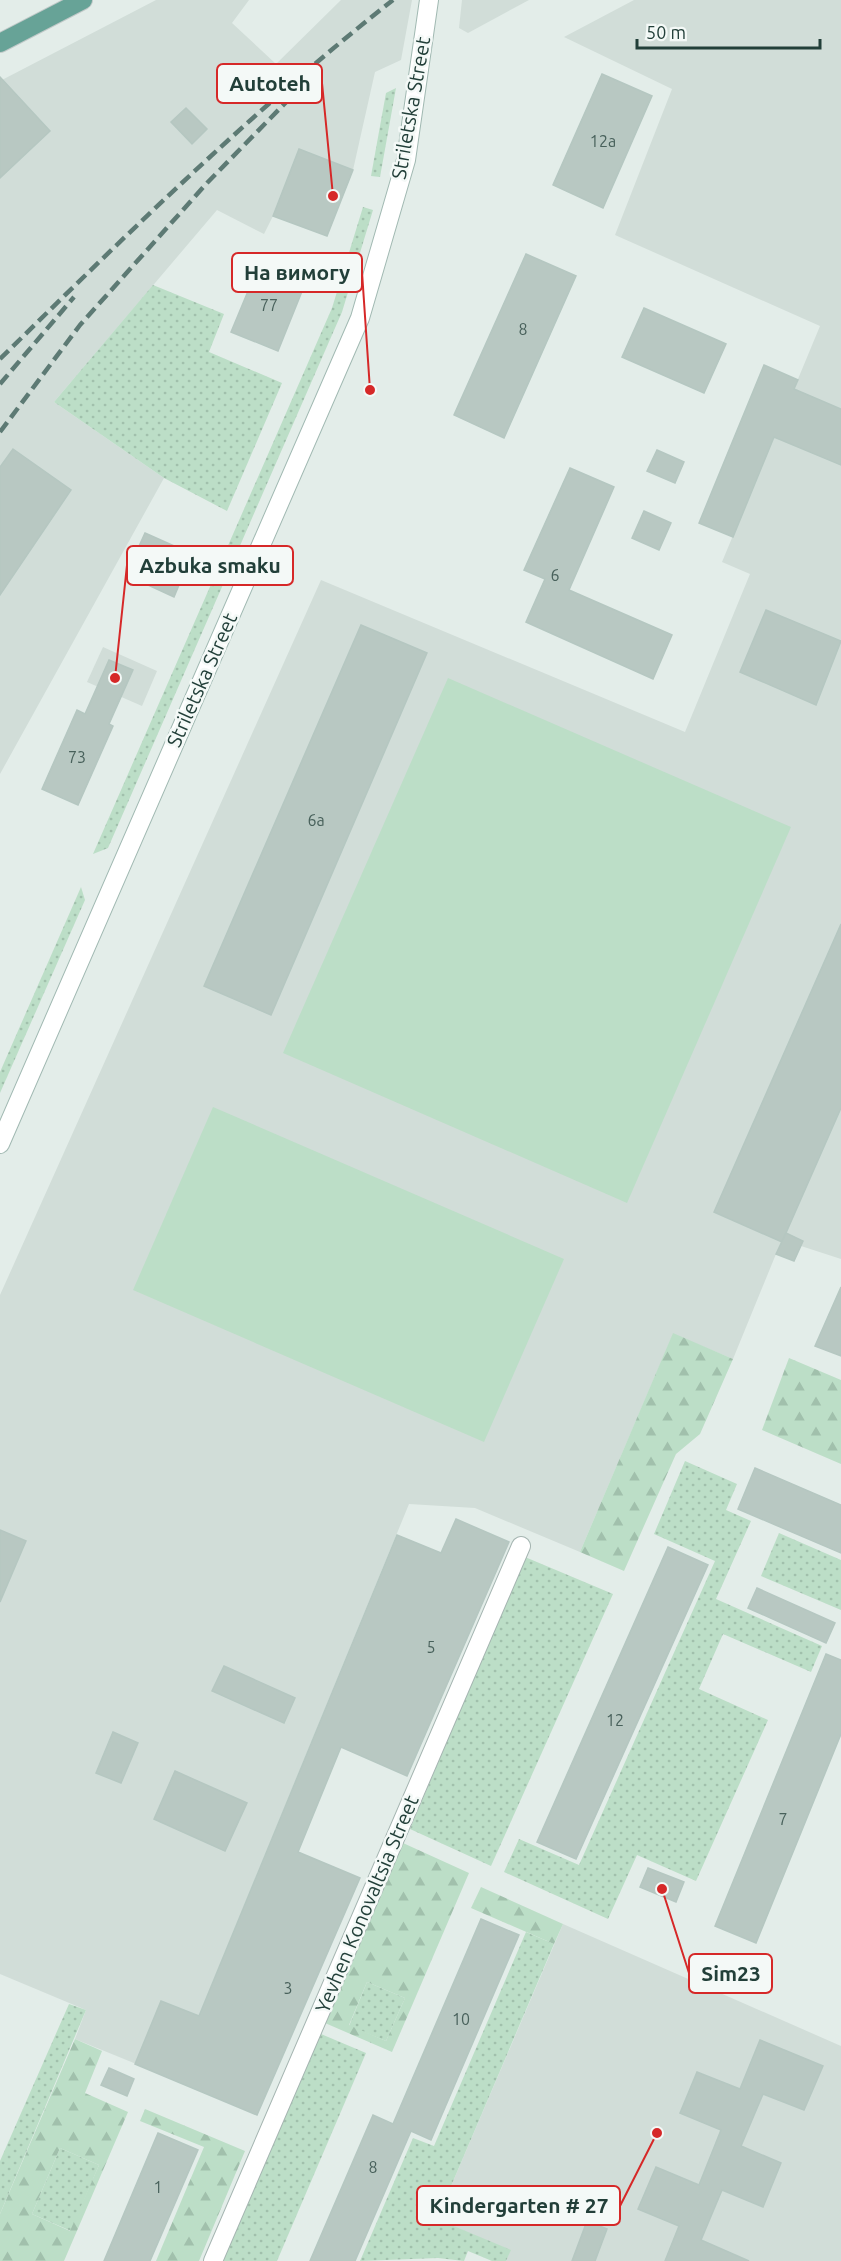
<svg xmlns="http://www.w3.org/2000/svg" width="841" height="2261" font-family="Ubuntu,sans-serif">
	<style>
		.built { fill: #d1ddd8 }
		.green { fill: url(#green-dots) }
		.forest { fill: url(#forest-firs); fill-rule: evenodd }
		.pitch { fill: #bcdec7 }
		.building { fill: #b8c8c2; stroke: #b5c7c1; stroke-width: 1.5 }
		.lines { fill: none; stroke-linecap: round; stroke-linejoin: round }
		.street-casing { stroke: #a5b5b1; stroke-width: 20 }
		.secondary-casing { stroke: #a1b9b2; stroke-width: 20 }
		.primary-casing { stroke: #c1c9c8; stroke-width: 20 }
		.street { stroke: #fff; stroke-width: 18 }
		.secondary { stroke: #fff; stroke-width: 18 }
		.primary { stroke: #67a397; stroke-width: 18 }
		.rail { stroke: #5d7a74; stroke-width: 4.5; stroke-dasharray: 12 6; stroke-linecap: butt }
		.labels { text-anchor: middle; stroke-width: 5; stroke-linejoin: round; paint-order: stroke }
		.number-label { font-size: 16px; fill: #48615b }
		.street-label { font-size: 20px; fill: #223f39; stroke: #f4f9f7 }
		.leader { fill: none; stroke: #d62828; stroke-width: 2 }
		.callout-dot { fill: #d62828; stroke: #f4f9f7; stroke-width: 2 }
		.callout { fill: #f4f9f7; stroke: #d62828; stroke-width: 2 }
		.callout-label { font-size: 21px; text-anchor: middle; font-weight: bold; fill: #223f39 }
	</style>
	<defs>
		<pattern id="green-dots" width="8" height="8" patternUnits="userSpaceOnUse" patternTransform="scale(1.5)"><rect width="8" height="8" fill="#bcdec7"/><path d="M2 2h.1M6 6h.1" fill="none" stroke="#a1c0ac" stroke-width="1.8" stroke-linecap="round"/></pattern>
		<pattern id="forest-firs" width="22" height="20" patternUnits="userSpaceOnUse" patternTransform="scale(1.5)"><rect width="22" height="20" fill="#bcdec7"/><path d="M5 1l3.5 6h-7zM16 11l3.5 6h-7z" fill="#a1c0ac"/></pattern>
	</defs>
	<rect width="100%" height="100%" fill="#e3ede9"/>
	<g class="built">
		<path d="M156 0H249L232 23 276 64 341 0H412L401 60 375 72 353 170 327 236 273 216 264 234 217 210 54 402 164 478 0 774V81Z"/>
		<path d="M462 0H529L468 33 459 28Z"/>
		<path d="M634 0H841V1259L801 1246 794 1261 776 1254 733 1359 673 1334 580 1552 475 1508 409 1504 173 2079 75 2039 86 2010 0 1974V1295L321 580 685 732 750 574 722 562 820 326 615 235 672 89 564 37Z"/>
		<path d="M103 647 157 671 142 706 87 682Z"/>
		<path d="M563 1924 841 2046V2261H506L510 2251 437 2219Z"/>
	</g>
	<g class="green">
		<path d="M396 88 380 177 371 176 386 93Z"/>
		<path d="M363 207 373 210 342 312 108 848 93 854 332 308Z"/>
		<path d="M153 285 224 314 209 352 282 383 227 511 164 478 54 402Z"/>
		<path d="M81 887 85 900 0 1093V1072Z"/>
		<path d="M685 1461 737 1484 726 1510 751 1521 716 1599 822 1646 811 1672 723 1634 699 1689 768 1720 696 1881 637 1855 608 1919 504 1872 519 1839 579 1865 715 1561 654 1534Z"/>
		<path d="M779 1533 841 1560V1610L761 1576Z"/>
		<path d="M525 1557 613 1594 491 1866 410 1829Z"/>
		<path d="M526 1932 554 1944 437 2219 511 2250 506 2261H492L468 2251 464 2261 438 2258 360 2261 413 2138 434 2146Z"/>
		<path d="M367 1982 405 1998 386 2041 349 2026Z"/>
		<path d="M69 2004 86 2010 0 2214V2161Z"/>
		<path d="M321 2034 366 2053 277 2261H223Z"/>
		<path d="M60 2148 99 2165 71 2231 32 2214Z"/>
	</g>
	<g class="forest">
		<path d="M673 1333 733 1359 700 1434 676 1454 624 1571 580 1552Z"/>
		<path d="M789 1358 841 1380V1464L762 1430Z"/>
		<path d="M403 1843 469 1873 392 2052 325 2023ZM367 1982 405 1998 386 2041 349 2025Z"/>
		<path d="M481 1887 563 1924 554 1944 471 1908Z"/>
		<path d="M75 2039 102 2051 85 2093 128 2112 64 2261H0V2214ZM60 2148 99 2165 70 2231 32 2214Z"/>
		<path d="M145 2109 245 2151 199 2261H156L204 2147 140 2121Z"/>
	</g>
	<g class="pitch">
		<path d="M448 678 791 827 627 1203 283 1053Z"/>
		<path d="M213 1107 564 1259 484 1442 133 1290Z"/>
	</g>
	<g class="building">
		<path d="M602 74 652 96 603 208 553 185Z"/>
		<path d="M0 77 50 131 0 178Z"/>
		<path d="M186 108 207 129 192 144 171 122Z"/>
		<path d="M299 149 353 170 327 236 273 216Z"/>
		<path d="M526 254 576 276 504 438 454 415Z"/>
		<path d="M261 260 307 279 278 351 231 332Z"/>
		<path d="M644 308 726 344 704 393 622 357Z"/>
		<path d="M764 365 798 380 794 389 841 409V465L774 437 733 537 699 523Z"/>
		<path d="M13 449 71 490 0 595V467Z"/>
		<path d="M657 450 684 462 675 483 647 471Z"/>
		<path d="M570 468 614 487 569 590 672 635 653 679 526 622 545 579 524 570Z"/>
		<path d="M644 511 671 523 659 550 632 538Z"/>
		<path d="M145 533 192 554 174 597 126 575Z"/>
		<path d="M766 610 841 641 816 705 740 672Z"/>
		<path d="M361 625 427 653 271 1015 204 986Z"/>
		<path d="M109 660 133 670 109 724 113 726 78 805 42 789 77 710 85 714Z"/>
		<path d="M841 924V1108L782 1242 714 1212Z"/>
		<path d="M786 1233 803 1241 794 1261 776 1254Z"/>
		<path d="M841 1287V1356L815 1346Z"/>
		<path d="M755 1468 841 1505V1553L738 1509Z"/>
		<path d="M456 1519 509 1542 407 1776 341 1747 298 1852 360 1878 257 2115 135 2064 161 2001 199 2016 397 1535 441 1553Z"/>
		<path d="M0 1530 26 1541 0 1602Z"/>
		<path d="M668 1547 708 1565 576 1859 537 1842Z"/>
		<path d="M757 1588 835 1623 826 1643 748 1608Z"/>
		<path d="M826 1654 841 1660V1734L756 1943 715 1926Z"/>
		<path d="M224 1666 295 1698 284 1723 212 1691Z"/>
		<path d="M113 1732 138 1743 121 1783 96 1773Z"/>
		<path d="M175 1771 247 1803 225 1851 154 1819Z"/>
		<path d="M648 1868 684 1882 676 1902 640 1887Z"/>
		<path d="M481 1919 519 1935 431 2140 411 2131 355 2261H310L373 2115 393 2124Z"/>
		<path d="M760 2040 823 2066 804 2110 763 2094 741 2146 781 2163 763 2207 722 2190 701 2240 749 2261H665L679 2226 638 2209 656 2167 699 2185 721 2130 680 2113 697 2072 740 2089Z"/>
		<path d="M109 2068 134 2079 127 2096 101 2085Z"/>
		<path d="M158 2133 198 2150 150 2261H104Z"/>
		<path d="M587 2221 607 2229 595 2261H572Z"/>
	</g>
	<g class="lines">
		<defs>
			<path id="street" d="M213 2261 521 1546"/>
			<path id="secondary" d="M0 1144 360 318 406 160 429 0"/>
			<path id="primary" d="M0 43 83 0"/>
		</defs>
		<use href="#street" class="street-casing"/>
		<use href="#secondary" class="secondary-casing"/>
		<use href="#primary" class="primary-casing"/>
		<use href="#street" class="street"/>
		<use href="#secondary" class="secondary"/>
		<use href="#primary" class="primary"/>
		<g class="rail">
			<path d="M0 359C126 235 253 110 393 0"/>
			<path d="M0 384 74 297"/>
			<path d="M0 432 80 325 207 183 296 92"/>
		</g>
	</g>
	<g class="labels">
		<g class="number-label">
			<text x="603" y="147">12а</text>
			<text x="269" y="311">77</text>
			<text x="523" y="335">8</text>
			<text x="555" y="581">6</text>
			<text x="77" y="763">73</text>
			<text x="316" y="826">6а</text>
			<text x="431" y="1653">5</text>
			<text x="615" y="1726">12</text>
			<text x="783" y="1825">7</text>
			<text x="288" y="1994">3</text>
			<text x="461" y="2025">10</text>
			<text x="373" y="2173">8</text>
			<text x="158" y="2193">1</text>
		</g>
		<g class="street-label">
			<text transform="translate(411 108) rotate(-80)" y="7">Striletska Street</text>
			<text transform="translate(202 680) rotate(-66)" y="7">Striletska Street</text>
			<text transform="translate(367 1904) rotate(-67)" y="7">Yevhen Konovaltsia Street</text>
		</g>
	</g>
	<path class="leader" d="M333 196L322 83M370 390L362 272M115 678L127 565M662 1889L689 1973M657 2133L620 2206"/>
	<g class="callout-dot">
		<circle cx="333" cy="196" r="6"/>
		<circle cx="370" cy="390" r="6"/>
		<circle cx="115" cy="678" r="6"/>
		<circle cx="662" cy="1889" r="6"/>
		<circle cx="657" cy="2133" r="6"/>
	</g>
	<g class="callout">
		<rect x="217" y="64" width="105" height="39" rx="6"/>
		<rect x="232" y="253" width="130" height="39" rx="6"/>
		<rect x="127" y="546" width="166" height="39" rx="6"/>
		<rect x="689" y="1954" width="83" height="39" rx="6"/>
		<rect x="417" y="2186" width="203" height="39" rx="6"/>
	</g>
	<g class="callout-label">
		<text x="270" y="91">Autoteh</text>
		<text x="297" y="280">На вимогу</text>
		<text x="210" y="573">Azbuka smaku</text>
		<text x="731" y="1981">Sim23</text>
		<text x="519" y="2213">Kindergarten # 27</text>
	</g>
	<path d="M637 39v9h183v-9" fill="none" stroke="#223f39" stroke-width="3"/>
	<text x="646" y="39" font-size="18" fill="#223f39" stroke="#f4f9f7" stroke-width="4.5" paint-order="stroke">50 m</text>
</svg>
